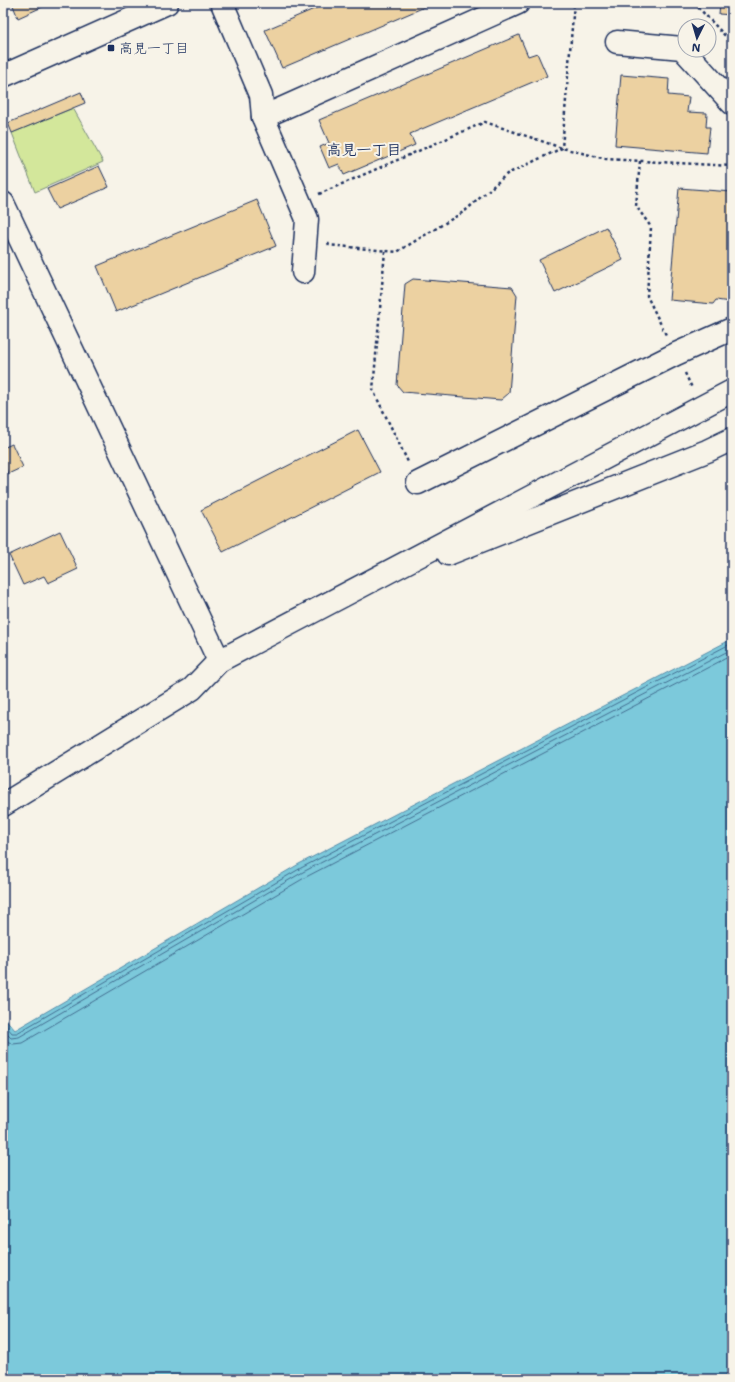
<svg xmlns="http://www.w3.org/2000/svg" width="735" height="1382" font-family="'Shantell Sans','Klee One',sans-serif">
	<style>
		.green { fill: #d3e79b; stroke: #778b7c }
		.water { fill: #7cc9db; stroke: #558ba9 }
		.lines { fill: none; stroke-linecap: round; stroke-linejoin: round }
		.shore { stroke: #426d90; stroke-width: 1 }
		.building { fill: #ecd1a1; stroke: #1b2f5e }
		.minor-casing { stroke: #1b2f5e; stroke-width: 25 }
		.path { stroke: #1b2f5e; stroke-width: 2.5; stroke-dasharray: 3 3; stroke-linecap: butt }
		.minor { stroke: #f7f3e8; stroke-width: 22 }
		.poi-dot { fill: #1b2f5e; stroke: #f7f3e8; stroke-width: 1.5 }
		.labels { text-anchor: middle; stroke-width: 4; stroke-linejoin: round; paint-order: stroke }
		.poi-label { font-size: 14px; fill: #1b2f5e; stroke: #f7f3e8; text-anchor: start }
		.neighbourhood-label { font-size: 15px; font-weight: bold; fill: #1b2f5e; stroke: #f7f3e8 }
	</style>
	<rect width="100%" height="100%" fill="#f7f3e8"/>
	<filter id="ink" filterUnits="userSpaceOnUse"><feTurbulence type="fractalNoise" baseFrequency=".025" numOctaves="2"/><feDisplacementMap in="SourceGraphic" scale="8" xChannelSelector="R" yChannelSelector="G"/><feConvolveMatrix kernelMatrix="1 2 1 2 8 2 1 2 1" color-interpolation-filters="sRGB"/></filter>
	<g filter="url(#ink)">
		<path class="green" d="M73 108 103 162 35 192 12 133Z"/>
		<path class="water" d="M732 639V1379H3V1016L15 1030 299 864Z"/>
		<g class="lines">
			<g class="shore">
				<path d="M3 1022 12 1033H17L301 868 732 643"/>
				<path d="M3 1030 11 1038 19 1037 303 872 732 649"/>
				<path d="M3 1039 13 1044 22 1043 306 877 732 655"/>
			</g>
		</g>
		<g class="building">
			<path d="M12 3H51L18 18Z"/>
			<path d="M328 3H434L282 68 265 30Z"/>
			<path d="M720 3H732V15L719 14Z"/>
			<path d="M519 35 528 56 537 53 547 76 410 134 415 145 344 175 339 164 329 168 320 147 329 143 319 120Z"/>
			<path d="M621 75 669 79 668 95 689 97 687 112 707 113 706 127H710L707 153 615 145Z"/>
			<path d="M81 92 85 103 12 133 8 123Z"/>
			<path d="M99 166 109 187 57 209 47 189Z"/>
			<path d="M679 188 732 192V305L730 302 716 300 713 304 669 300Z"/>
			<path d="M257 200 276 246 116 312 97 266Z"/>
			<path d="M606 227 623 260 555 293 539 260Z"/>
			<path d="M413 279 512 287 517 295 509 393 501 400 403 392 397 385 405 284Z"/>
			<path d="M358 430 380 472 223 552 201 510Z"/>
			<path d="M12 444 23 467 8 474 3 463V448Z"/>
			<path d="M60 531 78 569 48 583 44 576 23 585 9 555Z"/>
		</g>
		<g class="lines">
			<defs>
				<g id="minor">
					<path d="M222 3 261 95 263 117 307 219 303 272"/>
					<path d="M617 42 682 48 732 103"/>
					<path d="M3 76 167 3"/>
					<path d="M263 117 518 3"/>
					<path d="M3 203 219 661"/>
					<path d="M418 483 676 354 732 329"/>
					<path d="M448 554 707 451 732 439"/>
					<path d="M3 805 192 689 219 661 732 391"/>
				</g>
			</defs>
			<use href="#minor" class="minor-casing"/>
			<g class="path">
				<path d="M694 3 732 43"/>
				<path d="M640 161 636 206 651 227 647 296 666 335"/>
				<path d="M319 194 485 122 562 148 606 159 732 166"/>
				<path d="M328 243 329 245 397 252 465 211 507 174 562 148 574 3"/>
				<path d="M385 251 373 390 409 464"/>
				<path d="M685 373 692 388"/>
			</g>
			<use href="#minor" class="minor"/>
		</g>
	</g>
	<rect class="poi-dot" x="107" y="44" width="8" height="8" rx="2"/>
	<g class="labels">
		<g class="poi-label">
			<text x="119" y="53">高見一丁目</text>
		</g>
		<g class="neighbourhood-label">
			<text x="364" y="155">高見一丁目</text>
		</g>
	</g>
	<rect width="735" height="1382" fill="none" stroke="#f7f3e8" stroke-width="16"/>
	<rect x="8" y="8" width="719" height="1366" fill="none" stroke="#1b2f5e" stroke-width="1.5" filter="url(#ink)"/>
	<g transform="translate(697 38) rotate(185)"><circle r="19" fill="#f7f3e8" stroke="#9fa5b1"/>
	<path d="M0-3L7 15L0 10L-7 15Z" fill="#1b2f5e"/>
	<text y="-6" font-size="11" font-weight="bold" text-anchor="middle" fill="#1b2f5e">N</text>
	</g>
</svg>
